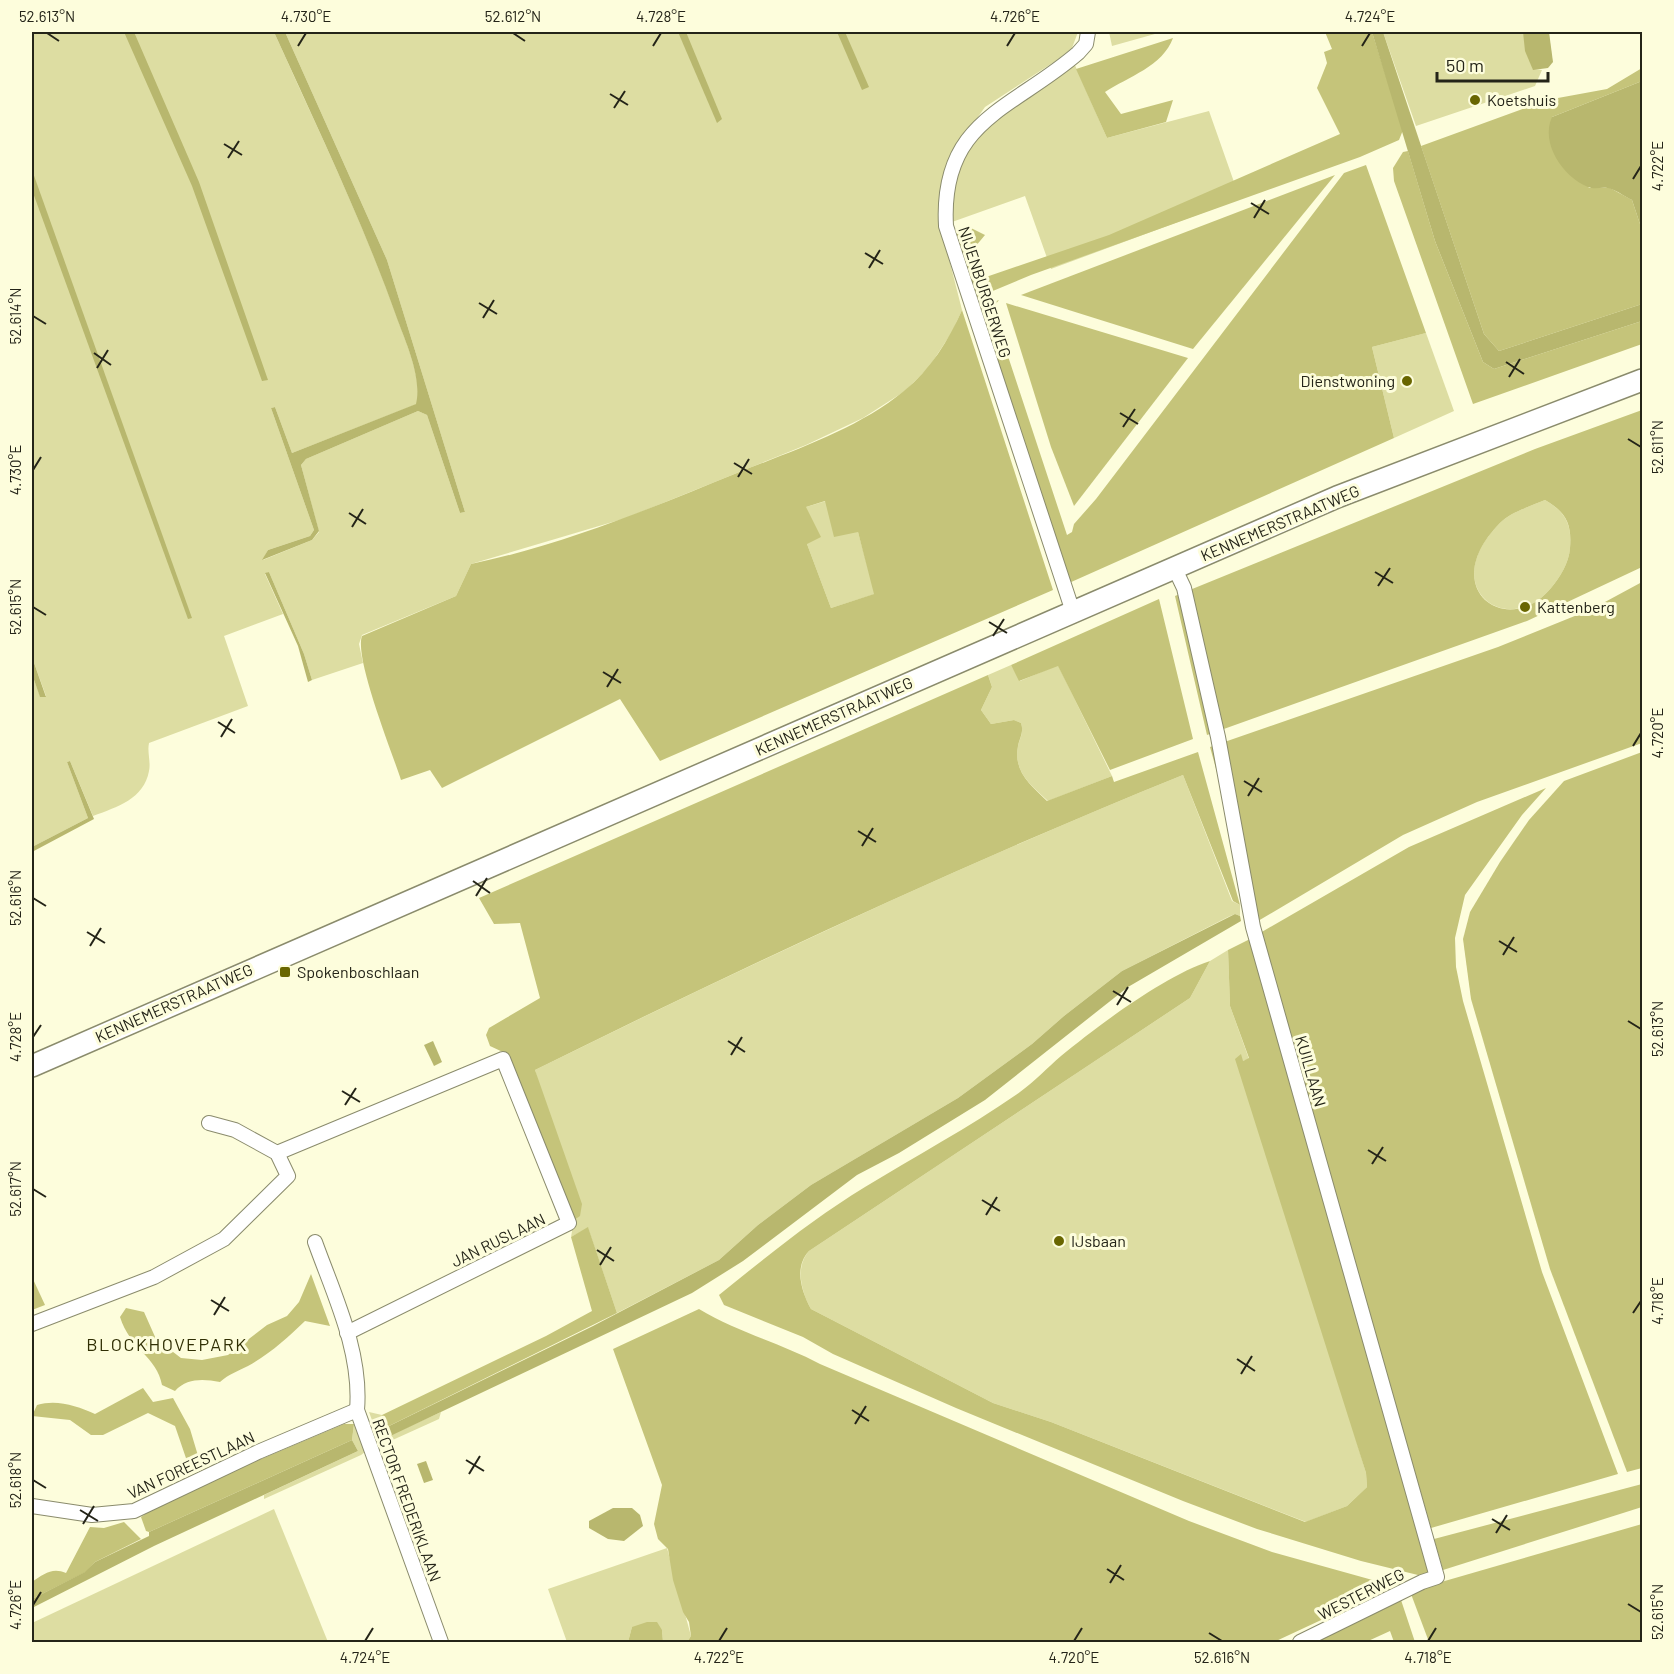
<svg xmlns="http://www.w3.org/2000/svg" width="1674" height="1674" font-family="Barlow,sans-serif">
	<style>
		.green { fill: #dddda2 }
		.forest { fill: #c5c47a; fill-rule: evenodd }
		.water { fill: #b8b76e }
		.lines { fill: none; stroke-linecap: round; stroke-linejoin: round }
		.street-casing { stroke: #8a8b6c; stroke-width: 16 }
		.primary-casing { stroke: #8a8b6c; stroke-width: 24 }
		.street { stroke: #fff; stroke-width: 14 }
		.primary { stroke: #fff; stroke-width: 21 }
		.ticks { fill: none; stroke: #242418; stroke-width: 2 }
		.poi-dot { fill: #696600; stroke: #fdfddc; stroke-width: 2 }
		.labels { text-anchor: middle; stroke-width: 6; stroke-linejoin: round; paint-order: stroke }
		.poi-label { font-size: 16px; fill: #242418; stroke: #fdfddc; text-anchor: start }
		.street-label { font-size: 16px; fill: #242418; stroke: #fdfddc }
		.neighbourhood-label { font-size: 18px; letter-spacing: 1.5px; fill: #302f04; stroke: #fdfddc }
		.neatline { fill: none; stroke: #242418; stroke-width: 2 }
		.ticks-label { font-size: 15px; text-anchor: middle; fill: #242418 }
	</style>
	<rect width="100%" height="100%" fill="#fdfddc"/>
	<g class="green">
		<path d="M32 32H274C316 126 362 219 397 317 406 343 422 377 417 404L292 453 275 407 271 408 314 530 310 536 268 550 263 560 312 540 319 532 301 465 306 459 418 411 427 415 460 513 465 512 387 260 285 32H1078L1072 48 1057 60 985 107 958 145 947 251 962 310 952 332 929 367 905 391 863 418 806 445 626 518 471 564 456 596 362 635 359 644 363 663 312 680 304 654 269 572 265 574 283 614 224 636 248 706 149 743C147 752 151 762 149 771 144 799 117 807 93 816L70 761 67 762 88 818 32 847V674L40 696H46L32 657Z"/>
		<path d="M1109 32H1162L1112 46Z"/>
		<path d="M1383 32H1523L1533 69 1542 70 1535 86 1416 126Z"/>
		<path d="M1074 63 1107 138 1209 111 1240 199 1051 269 1025 196 952 222C951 199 955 165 968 145 986 116 1044 83 1074 63Z"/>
		<path d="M1426 333 1454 411 1394 438 1372 347Z"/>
		<path d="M1545 500C1566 512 1572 525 1570 548 1569 563 1560 577 1551 588 1508 640 1435 588 1500 523 1511 512 1531 506 1545 500Z"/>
		<path d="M826 501 858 532 875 594 831 608 807 544 806 507Z"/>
		<path d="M1011 665 1020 681 1058 665 1112 776 1048 801C1031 785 1013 772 1018 746 1020 737 1024 733 1021 723L1014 720 991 724 981 710 992 687 988 675Z"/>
		<path d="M1183 775 1232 901 1240 905V916L1235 914 1228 917 1122 971 1064 1016 1032 1044 958 1098 811 1185 758 1225 719 1260 617 1313 588 1228 571 1237 574 1220 535 1070C748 965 963 864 1183 775Z"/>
		<path d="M1228 950 1230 1006 1249 1059 1243 1061 1366 1473 1367 1487 1347 1506 1306 1522 1051 1422 993 1403 811 1309C801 1291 795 1267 809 1251L1190 998 1210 961Z"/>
		<path d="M369 1412 382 1415 386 1437 441 1412 439 1419 386 1443 380 1442Z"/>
		<path d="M354 1424 365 1452 361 1455 264 1499V1495L358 1451 352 1440Z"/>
		<path d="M274 1509 328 1642H32V1623Z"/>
		<path d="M667 1548 691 1636 687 1642H663L662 1630 632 1627 628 1642H567L548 1589Z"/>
	</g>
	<g class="forest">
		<path d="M1325 32H1372L1403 130 1399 140 1360 157 1031 275 976 298 956 232 969 227 985 235 975 247 986 277 1109 235 1340 134 1317 88 1327 63 1324 52 1332 49Z"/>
		<path d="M1173 38C1163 66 1128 77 1105 92L1121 114 1173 100 1166 122 1107 138 1076 69Z"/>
		<path d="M1642 68V81L1552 117 1589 188H1610L1632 200 1642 230V304L1499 351 1484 334 1421 146 1547 100 1607 89Z"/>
		<path d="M1408 151 1435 241 1483 362 1494 369 1642 321V344L1473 404 1394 181 1393 168 1403 152Z"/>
		<path d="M1366 165 1426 333 1372 347 1394 438 1069 583 987 339 998 326 1067 535 1072 532 1074 524 1096 499 1344 173Z"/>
		<path d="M1335 175 1193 349 1021 295Z"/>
		<path d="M999 300 981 322 978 308Z"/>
		<path d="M1006 303 1188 358 1074 506 1051 447Z"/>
		<path d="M962 310 1053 590 660 761 620 699 442 788 430 770 401 780C392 752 354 658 362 636L456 596 471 564C563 545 651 508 737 473 794 450 856 430 904 391 930 370 949 340 962 310ZM825 501 834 537 858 532 874 594 831 608 807 544 821 537 806 507Z"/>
		<path d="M1642 410V567L1527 621 1207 735 1175 596 1535 449ZM1545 500C1566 512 1572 524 1570 548 1569 563 1560 577 1551 588 1508 640 1435 589 1500 523 1511 512 1531 506 1545 500Z"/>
		<path d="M1642 582V743L1477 802 1403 835 1258 921 1210 747 1498 647 1592 609Z"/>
		<path d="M1159 599 1193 739 1110 770 1058 666 1019 681 1011 665Z"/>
		<path d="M988 675 992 687 981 710 991 724 1014 720 1021 723C1024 732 1020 737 1018 746 1013 772 1031 785 1047 801L1112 776 1114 782 1198 752 1240 905 1233 901 1183 775C963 864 747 965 535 1070L582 1204 580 1216 574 1220 505 1053 490 1046 486 1035 489 1028 540 998 520 923 494 924 479 898Z"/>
		<path d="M1642 752V1468L1627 1472 1550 1269 1471 999 1463 939 1470 912 1500 862 1529 820 1564 781Z"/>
		<path d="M1546 788 1522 815 1465 895 1455 938 1456 967 1463 1001 1542 1272 1618 1474 1431 1528 1260 933 1409 847Z"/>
		<path d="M1250 939 1420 1536 1429 1573 1422 1576 1361 1561 1257 1529 1183 1501 956 1408 833 1354 803 1337 724 1305 719 1295C766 1257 814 1218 865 1187 917 1155 970 1127 1020 1092 1035 1081 1047 1068 1061 1056 1099 1025 1164 976 1210 961L1190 998 809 1251C794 1267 801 1291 811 1309L993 1403 1051 1422 1305 1522 1347 1506 1367 1487 1366 1473 1235 1059 1241 1054 1243 1061 1249 1058 1230 1006 1228 950Z"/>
		<path d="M588 1227 617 1313 385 1428 382 1415 546 1336 592 1311 571 1237Z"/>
		<path d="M311 1274 330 1326 305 1321C287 1338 270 1354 248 1366 238 1371 229 1374 220 1382 203 1379 187 1378 175 1391L162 1385C157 1357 130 1349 120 1317L126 1308 144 1312 156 1339 181 1358 202 1360 228 1355 267 1325 287 1316 299 1302Z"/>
		<path d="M32 1277 45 1305 32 1310Z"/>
		<path d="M699 1309C737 1332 780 1343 820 1364L1189 1521 1272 1552 1394 1586 1274 1642H687L691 1636 689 1622 683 1612 673 1580 668 1549 658 1539 654 1524 662 1485 613 1349Z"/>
		<path d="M143 1388 153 1402 173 1398 190 1429 199 1459 188 1464 175 1426 148 1413 103 1435H91L70 1420 32 1416 37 1405C57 1399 77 1406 95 1414Z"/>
		<path d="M344 1424H354L352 1440 149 1532 146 1531 141 1517 150 1511 242 1467Z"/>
		<path d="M1642 1484V1507L1443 1570 1434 1539Z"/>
		<path d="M124 1522 141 1539 95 1562 86 1572 32 1599V1582C44 1574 52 1567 66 1573L90 1527 104 1528Z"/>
		<path d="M1642 1524V1642H1429L1411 1594 1424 1587Z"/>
		<path d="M1401 1600 1415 1642H1394L1390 1631 1366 1642H1314Z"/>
		<path d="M647 1622H657L662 1630 663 1642H628L632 1627Z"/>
	</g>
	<g class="water">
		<path d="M124 32H134L199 182 268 380 262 381 192 186Z"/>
		<path d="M274 32H285L387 260 465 512 460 513 427 415 418 411 306 459 301 465 319 531 312 540 262 560 268 550 310 536 314 530 271 408 275 407 292 453 416 404C422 379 407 345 398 321 363 222 317 127 274 32Z"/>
		<path d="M678 32H686L722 119 717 123Z"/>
		<path d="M837 32H845L869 87 862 90Z"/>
		<path d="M1372 32H1383L1484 334 1499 351 1642 304V321L1494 369 1483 362 1435 241Z"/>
		<path d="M1523 32H1549L1553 62 1548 68 1533 70 1525 51Z"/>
		<path d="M1642 81V230L1632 200C1625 197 1618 191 1611 189 1604 186 1595 190 1588 187 1563 177 1540 143 1552 117Z"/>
		<path d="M32 170 192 618 188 619 32 190Z"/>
		<path d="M269 572 304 654 312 680 308 682 298 646 265 573Z"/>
		<path d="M32 657 46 697H40L32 674Z"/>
		<path d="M70 761 94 819 32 852V847L88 818 67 762Z"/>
		<path d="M1235 914 1240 916 1241 921 1128 987 985 1100 899 1153 857 1175 743 1261 692 1293 386 1438 385 1428 593 1326 719 1260 758 1225 811 1185 958 1098 1032 1044 1064 1016 1122 971Z"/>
		<path d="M433 1041 442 1062 434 1066 424 1045Z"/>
		<path d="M352 1440 358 1451 154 1546 32 1608V1599L85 1572 95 1562 149 1536V1532Z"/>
		<path d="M426 1461 433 1480 424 1483 417 1464Z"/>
		<path d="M613 1508H632L640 1515 643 1526 624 1541 608 1539 589 1528V1521Z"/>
	</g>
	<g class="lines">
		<defs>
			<g id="street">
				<path d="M1175 569 1184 588 1218 737 1253 927 1437 1577 1422 1582 1300 1642"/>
				<path d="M1073 612 946 226C940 120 1012 110 1078 53L1086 44 1088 32"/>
				<path d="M277 1153 503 1059 569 1223 347 1333"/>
				<path d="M315 1242C334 1295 362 1352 357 1410L441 1642"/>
				<path d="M32 1324 154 1277 224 1239 288 1176 277 1153 235 1130 209 1123"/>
				<path d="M32 1506 92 1515 134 1511 258 1452 357 1410"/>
			</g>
			<path id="primary" d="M32 1066 1337 497 1642 380"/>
		</defs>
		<use href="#street" class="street-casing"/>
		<use href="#primary" class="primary-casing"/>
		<use href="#street" class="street"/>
		<use href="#primary" class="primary"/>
	</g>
	<path class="ticks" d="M47 33 59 41M513 33 525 41M298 46 306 33M653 46 661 33M1007 46 1015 33M1362 46 1370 33M610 94 628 105M614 108 625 91M224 144 242 155M228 158 239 141M1633 179 1641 166M1251 203 1269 214M1254 218 1265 200M865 253 883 264M869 268 880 250M479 303 497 314M33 316 46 324M483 318 494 300M94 353 111 365M1506 362 1524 374M97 368 108 350M1509 377 1520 359M1120 413 1138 424M1123 427 1135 409M1628 439 1641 447M734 463 752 474M33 470 41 457M738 477 749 459M349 513 366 524M352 527 363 509M1375 572 1393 583M1378 586 1390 568M33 607 46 615M989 622 1007 633M993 636 1004 619M603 672 621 683M607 687 618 669M218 722 235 733M221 737 232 719M1633 746 1641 733M1244 781 1262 792M1248 796 1259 778M858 831 876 842M862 846 873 828M473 881 490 893M476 896 487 878M33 898 46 906M87 932 105 943M1499 941 1517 952M90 946 101 928M1503 955 1514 937M1113 991 1131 1002M1117 1005 1128 987M1628 1021 1641 1029M33 1037 41 1025M728 1041 745 1052M731 1055 742 1037M342 1091 360 1102M345 1105 356 1088M1368 1150 1386 1161M1372 1164 1383 1147M33 1189 46 1197M982 1200 1000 1211M986 1215 997 1197M597 1250 614 1261M600 1265 611 1247M211 1300 229 1311M1633 1313 1641 1301M214 1315 225 1297M1237 1359 1255 1371M1241 1374 1252 1356M852 1410 869 1421M855 1424 866 1406M466 1460 484 1471M469 1474 480 1456M33 1480 46 1488M80 1510 98 1521M1492 1519 1510 1530M83 1524 94 1506M1496 1533 1507 1515M1107 1569 1124 1580M1110 1583 1121 1565M1628 1604 1641 1612M33 1605 41 1592M1209 1633 1222 1641M365 1641 373 1628M719 1641 727 1628M1074 1641 1082 1628M1428 1641 1436 1628"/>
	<g class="poi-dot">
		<circle cx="1475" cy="100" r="6"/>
		<circle cx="1407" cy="381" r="6"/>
		<circle cx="1525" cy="607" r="6"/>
		<rect x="279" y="966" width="12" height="12" rx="3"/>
		<circle cx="1059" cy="1241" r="6"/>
	</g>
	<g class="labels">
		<g class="poi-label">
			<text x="1487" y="106">Koetshuis</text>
			<text x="1395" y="387" text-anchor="end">Dienstwoning</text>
			<text x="1537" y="613">Kattenberg</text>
			<text x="297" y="978">Spokenboschlaan</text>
			<text x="1071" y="1247">IJsbaan</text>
		</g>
		<g class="street-label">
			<text transform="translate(985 292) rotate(72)" y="6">NIJENBURGERWEG</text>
			<text transform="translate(1280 523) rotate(-23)" y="6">KENNEMERSTRAATWEG</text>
			<text transform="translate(834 716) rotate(-24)" y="6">KENNEMERSTRAATWEG</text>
			<text transform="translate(174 1003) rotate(-24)" y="6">KENNEMERSTRAATWEG</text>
			<text transform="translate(1311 1071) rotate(74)" y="6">KUILLAAN</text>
			<text transform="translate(498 1240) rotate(-26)" y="6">JAN RUSLAAN</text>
			<text transform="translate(191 1465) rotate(-25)" y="6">VAN FOREESTLAAN</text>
			<text transform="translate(407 1500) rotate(70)" y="6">RECTOR FREDERIKLAAN</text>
			<text transform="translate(1361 1594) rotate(-27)" y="6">WESTERWEG</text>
		</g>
		<g class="neighbourhood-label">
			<text x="167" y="1351">BLOCKHOVEPARK</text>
		</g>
	</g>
	<rect width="1674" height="1674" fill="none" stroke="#fdfddc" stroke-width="66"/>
	<path d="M1437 72v9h111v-9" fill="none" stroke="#242418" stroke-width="3"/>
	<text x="1446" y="72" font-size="18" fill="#242418" stroke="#fdfddc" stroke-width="4.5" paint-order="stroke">50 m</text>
	<rect x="33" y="33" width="1608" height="1608" class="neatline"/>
	<g class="ticks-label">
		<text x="47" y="22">52.613°N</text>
		<text x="306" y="22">4.730°E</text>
		<text x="513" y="22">52.612°N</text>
		<text x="661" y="22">4.728°E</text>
		<text x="1015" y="22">4.726°E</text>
		<text x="1370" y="22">4.724°E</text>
		<text transform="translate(1658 166) rotate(-90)" y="5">4.722°E</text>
		<text transform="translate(16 316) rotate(-90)" y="5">52.614°N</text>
		<text transform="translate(1658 447) rotate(-90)" y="5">52.611°N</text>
		<text transform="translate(16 470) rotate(-90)" y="5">4.730°E</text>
		<text transform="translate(16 607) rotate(-90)" y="5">52.615°N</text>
		<text transform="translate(1658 733) rotate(-90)" y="5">4.720°E</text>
		<text transform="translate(16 898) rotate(-90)" y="5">52.616°N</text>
		<text transform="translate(1658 1029) rotate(-90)" y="5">52.613°N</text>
		<text transform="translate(16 1037) rotate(-90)" y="5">4.728°E</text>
		<text transform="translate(16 1189) rotate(-90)" y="5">52.617°N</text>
		<text transform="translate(1658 1301) rotate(-90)" y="5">4.718°E</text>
		<text transform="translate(16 1480) rotate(-90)" y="5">52.618°N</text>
		<text transform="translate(16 1605) rotate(-90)" y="5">4.726°E</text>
		<text transform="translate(1658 1612) rotate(-90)" y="5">52.615°N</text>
		<text x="365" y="1663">4.724°E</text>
		<text x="719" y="1663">4.722°E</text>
		<text x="1074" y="1663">4.720°E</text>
		<text x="1222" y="1663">52.616°N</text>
		<text x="1428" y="1663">4.718°E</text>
	</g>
</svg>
